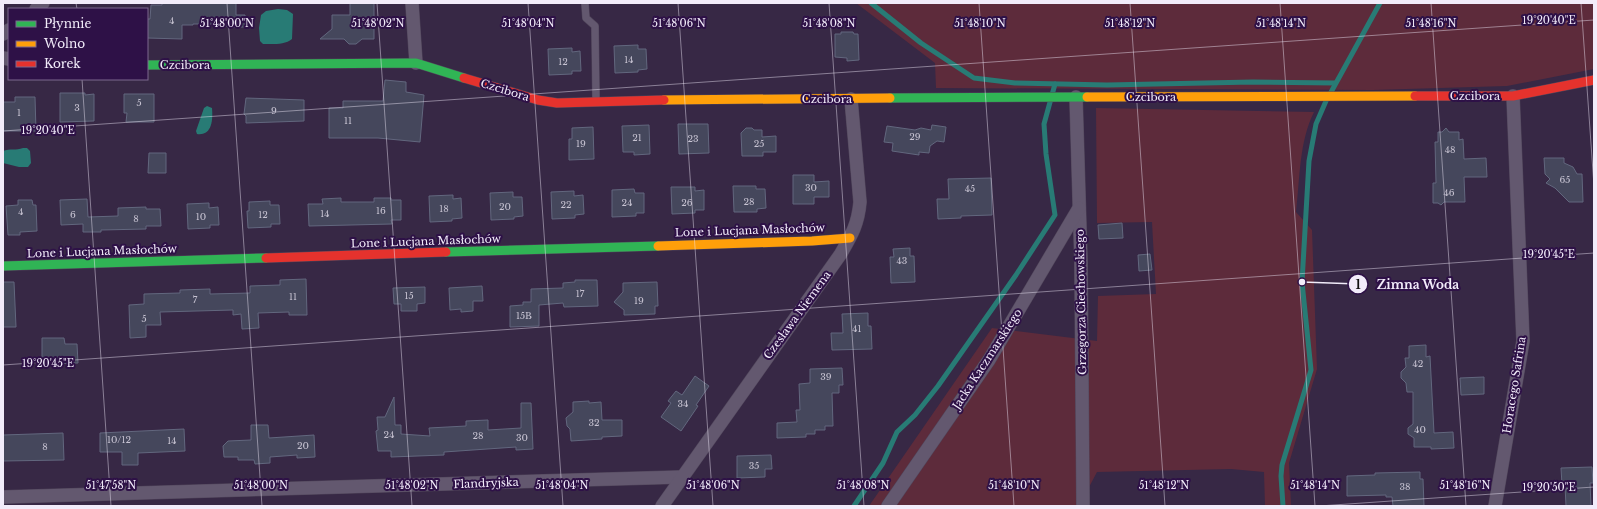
<svg xmlns="http://www.w3.org/2000/svg" width="1597" height="509" font-family="'Libre Baskerville',serif">
	<style>
		.green { fill: #5d2b3b }
		.water { fill: #287b75 }
		.lines { fill: none; stroke-linecap: round; stroke-linejoin: round }
		.stream { stroke: #287b75; stroke-width: 5 }
		.building { fill: #45475c; stroke: #62677e }
		.lane-casing { stroke: #51465b; stroke-width: 8 }
		.street-casing { stroke: #51465b; stroke-width: 14 }
		.fast-casing { stroke: #51465b; stroke-width: 10 }
		.slow-casing { stroke: #51465b; stroke-width: 10 }
		.jam-casing { stroke: #51465b; stroke-width: 10 }
		.lane { stroke: #63586f; stroke-width: 7 }
		.street { stroke: #63586f; stroke-width: 13 }
		.fast { stroke: #30b455; stroke-width: 9 }
		.slow { stroke: #ff9f0a; stroke-width: 9 }
		.jam { stroke: #e5322d; stroke-width: 9 }
		.ticks { fill: none; stroke: #f2ecfa; stroke-width: 1; stroke-opacity: 0.45 }
		.labels { text-anchor: middle; stroke-width: 4; stroke-linejoin: round; paint-order: stroke }
		.number-label { font-size: 9px; fill: #c7c3d2 }
		.street-label { font-size: 11px; fill: #f2ecfa; stroke: #2e1147 }
		.ticks-label { font-size: 10px; text-anchor: middle; fill: #f2ecfa; stroke: #2e1147; stroke-width: 4; stroke-linejoin: round; paint-order: stroke }
		.leader { fill: none; stroke: #f2ecfa; stroke-width: 1.5 }
		.callout-dot { fill: #f2ecfa; stroke: #2e1147; stroke-width: 1.5 }
		.mark-label { font-size: 12px; text-anchor: middle; font-weight: bold; fill: #111 }
		.callout-label { font-size: 12px; text-anchor: middle; font-weight: bold; fill: #f2ecfa; stroke: #2e1147; stroke-width: 4; stroke-linejoin: round; paint-order: stroke }
	</style>
	<rect width="100%" height="100%" fill="#372845"/>
	<g class="green">
		<path d="M856 3H1594V69L1507 86 1373 90 936 88 935 63Z"/>
		<path d="M1096 108 1314 112C1299 142 1300 179 1296 212L1312 230 1317 369 1289 463 1291 506H1265L1264 472 1231 469 1097 472 1079 506H869L992 328 1097 341 1098 296 1156 294 1152 222 1097 223Z"/>
	</g>
	<g class="water">
		<path d="M278 9 287 10 293 14 292 39C285 45 273 44 263 44L260 41 259 28 261 15 266 11Z"/>
		<path d="M207 106 212 108C213 120 212 136 197 134L196 131 204 108Z"/>
		<path d="M23 148H27L30 151 31 163 28 167H19L3 163V151C10 148 16 151 23 148Z"/>
	</g>
	<g class="lines">
		<g class="stream">
			<path d="M871 3 921 43 974 78 1015 83 1107 85 1253 82 1335 83"/>
			<path d="M1330 94 1380 3"/>
			<path d="M854 506 883 463 897 432 915 415 938 386 1016 275 1055 215 1046 154 1044 124 1055 84"/>
			<path d="M1283 506 1281 476 1282 465 1311 370 1302 282 1309 161 1316 124 1326 101"/>
		</g>
	</g>
	<g class="building">
		<path d="M162 3H236V15H245V27H227V24H193V25H182V39L147 38V19H150L151 5H162Z"/>
		<path d="M350 3H374V39H362L356 44H349L344 39H320L332 29V15H350Z"/>
		<path d="M841 32H853L854 34H858L859 60 847 61V58L835 57V34H841Z"/>
		<path d="M638 45V49H646L647 69 638 70V72L615 73 614 46Z"/>
		<path d="M572 48V52L580 51 581 71H572V74L549 75 548 49Z"/>
		<path d="M385 80 406 82V92L424 95 420 142 378 138H329V108H343V101H383Z"/>
		<path d="M60 93H85V95L94 94V121L60 122Z"/>
		<path d="M124 94H154V122H126L127 113H124Z"/>
		<path d="M15 97H35L36 131H3V102H15Z"/>
		<path d="M246 98 304 100V121L246 123V116L244 114Z"/>
		<path d="M678 124H708L709 153 679 154Z"/>
		<path d="M649 125 650 154 634 155V152H623L622 126Z"/>
		<path d="M932 125 946 127 944 142 937 141 930 146 929 153 919 152V155L892 151 893 143 884 142 887 126 915 130 921 128 931 130Z"/>
		<path d="M593 127 594 159 569 160V139H572V128Z"/>
		<path d="M746 128H752L754 130H762V137L776 136V152H763V156H742L741 133Z"/>
		<path d="M1446 128 1449 132H1459V140L1463 139 1464 159 1486 158 1487 177H1464L1465 202H1444L1441 205 1438 203H1433V183H1436L1435 142H1438V132H1442Z"/>
		<path d="M149 153H166V173H148Z"/>
		<path d="M1544 158H1564V163L1573 167 1577 174H1582L1583 202H1569L1555 188 1546 183 1550 179 1545 174Z"/>
		<path d="M793 175H814V182L829 181V197H814V204H793Z"/>
		<path d="M991 178 992 215 961 216V218L938 219 937 199H949L948 179Z"/>
		<path d="M733 186H756V189H765L766 208 757 209V212H734Z"/>
		<path d="M671 187H695V191L704 190V210H695V213L672 214Z"/>
		<path d="M634 189 635 193H644V213H636V216L612 217V190Z"/>
		<path d="M574 191V196L583 195 584 214 575 215V218L552 219 551 192Z"/>
		<path d="M513 192V197H522L523 216 514 217V219L491 220 490 193Z"/>
		<path d="M453 195V199L461 198 462 218 452 219V221L430 222 429 196Z"/>
		<path d="M341 198V202H374V198H391V200H401V220H391L392 224 309 226 308 204H323L322 199Z"/>
		<path d="M87 199 88 217 118 216V208L146 207V209H160L161 226H146V229L101 230V232H83V224L61 225 60 200Z"/>
		<path d="M18 200H32L33 205H36L37 231 20 232V235H8L6 206 18 205Z"/>
		<path d="M270 201V205H279L280 224H271V227L248 228 247 211H249V202Z"/>
		<path d="M209 203V208L218 207 219 225H210V228L188 229 187 204Z"/>
		<path d="M1122 223 1123 238 1099 239 1098 225Z"/>
		<path d="M910 248V256H914L915 282 891 283 890 257H894L893 249Z"/>
		<path d="M1150 254 1152 270 1139 271 1138 255Z"/>
		<path d="M306 279 307 315H289V312L258 313 259 328 242 329 241 314 233 315V310L160 312 161 325H146V337L130 338 129 305 144 304V294L180 293V290L210 289V294L250 293V286L280 285V280Z"/>
		<path d="M575 280H597L598 306 564 307 563 303 539 305V326L510 327V306L523 305V302H531V289L563 288V283L575 282Z"/>
		<path d="M3 282H14L16 327H3Z"/>
		<path d="M657 282 658 306H655V314L624 315V310L614 302 623 292V283Z"/>
		<path d="M482 286 483 301H473V311L461 312V309L450 310 449 288Z"/>
		<path d="M425 287V303L417 304V311H401V304H394L393 288Z"/>
		<path d="M868 313V326H871L872 349 832 350 831 333H843L842 314Z"/>
		<path d="M42 338H64L65 344H77L78 363 42 364Z"/>
		<path d="M1426 345V357L1430 356 1434 433 1453 432 1454 448 1431 449V447H1414V438L1408 434V428L1413 424V392H1407L1406 383 1401 378V372L1406 367 1405 358H1409V346Z"/>
		<path d="M842 368 843 385H839V393H832L833 426H825V430H815V434H806V437L777 438V423L797 422 796 410H800L799 384 810 383V369Z"/>
		<path d="M695 376 709 386 696 405 698 406 681 431 661 417 671 403 668 401 676 391 682 395Z"/>
		<path d="M1484 377V394L1461 395 1460 378Z"/>
		<path d="M394 397 395 425H401V434L430 436 429 428 466 426V421L488 420V430L521 428V403H531L533 449 516 450V447L444 452V455L391 457V451H378L376 431 378 430 377 417H385Z"/>
		<path d="M589 401V403L601 402 602 420H622V436L602 437V439L571 441 570 429 567 426 566 418 573 412V402Z"/>
		<path d="M251 425H268L269 438 314 435 315 457 297 458V455L270 457V463L255 464 254 460H238V457H224L223 446 228 441 251 440Z"/>
		<path d="M184 429 185 451 138 453V465H122V452H100V433Z"/>
		<path d="M63 433 64 460 3 461V435Z"/>
		<path d="M771 455 772 469H765V477L737 478V456Z"/>
		<path d="M1592 467 1593 483H1590L1591 506H1566L1565 485H1562L1561 468Z"/>
		<path d="M1420 472V479H1423L1424 506H1393L1392 497H1386V495L1347 496V476L1375 475V473Z"/>
	</g>
	<g class="lines">
		<defs>
			<path id="lane" d="M585 4 586 18 595 26 596 101"/>
			<g id="street">
				<path d="M412 3 416 63"/>
				<path d="M36 9 43 3"/>
				<path d="M3 34 9 30"/>
				<path d="M3 58 9 59"/>
				<path d="M1076 97 1081 263 1083 506"/>
				<path d="M3 497 681 477"/>
				<path d="M662 506 840 255C851 236 858 225 860 202L851 99"/>
				<path d="M888 506 989 360 1079 208"/>
				<path d="M1495 506 1523 341 1513 96"/>
			</g>
			<g id="fast">
				<path d="M147 65 416 63 464 78"/>
				<path d="M890 98 1087 97"/>
				<path d="M446 252 658 246"/>
				<path d="M3 266 266 258"/>
			</g>
			<g id="slow">
				<path d="M1087 97 1415 96"/>
				<path d="M664 100 890 98"/>
				<path d="M658 246 812 241 850 238"/>
			</g>
			<g id="jam">
				<path d="M464 78 538 100 557 103 664 100"/>
				<path d="M1415 96H1513L1594 80"/>
				<path d="M266 258 446 252"/>
			</g>
		</defs>
		<use href="#lane" class="lane-casing"/>
		<use href="#street" class="street-casing"/>
		<use href="#fast" class="fast-casing"/>
		<use href="#slow" class="slow-casing"/>
		<use href="#jam" class="jam-casing"/>
		<use href="#lane" class="lane"/>
		<use href="#street" class="street"/>
		<use href="#fast" class="fast"/>
		<use href="#slow" class="slow"/>
		<use href="#jam" class="jam"/>
	</g>
	<path class="ticks" d="M76 3 77 9M227 3 262 506M377 3 412 506M528 3 563 506M678 3 713 506M829 3 864 506M979 3 1014 506M1130 3 1165 506M1280 3 1315 506M1431 3 1466 506M1581 3 1594 186M82 79 111 506M3 131 1594 20M3 365 1594 253M1319 506 1594 487"/>
	<g class="labels">
		<g class="number-label">
			<text x="172" y="24">4</text>
			<text x="629" y="63">14</text>
			<text x="563" y="65">12</text>
			<text x="139" y="106">5</text>
			<text x="77" y="111">3</text>
			<text x="274" y="114">9</text>
			<text x="19" y="116">1</text>
			<text x="348" y="124">11</text>
			<text x="915" y="140">29</text>
			<text x="637" y="141">21</text>
			<text x="693" y="142">23</text>
			<text x="581" y="147">19</text>
			<text x="759" y="147">25</text>
			<text x="1450" y="153">48</text>
			<text x="1565" y="183">65</text>
			<text x="811" y="191">30</text>
			<text x="970" y="192">45</text>
			<text x="1449" y="196">46</text>
			<text x="749" y="205">28</text>
			<text x="627" y="206">24</text>
			<text x="687" y="206">26</text>
			<text x="566" y="208">22</text>
			<text x="505" y="210">20</text>
			<text x="444" y="212">18</text>
			<text x="381" y="214">16</text>
			<text x="21" y="215">4</text>
			<text x="325" y="217">14</text>
			<text x="73" y="218">6</text>
			<text x="263" y="218">12</text>
			<text x="201" y="220">10</text>
			<text x="136" y="222">8</text>
			<text x="902" y="264">43</text>
			<text x="580" y="297">17</text>
			<text x="409" y="299">15</text>
			<text x="293" y="300">11</text>
			<text x="195" y="303">7</text>
			<text x="639" y="304">19</text>
			<text x="524" y="319">15B</text>
			<text x="144" y="322">5</text>
			<text x="857" y="332">41</text>
			<text x="1418" y="367">42</text>
			<text x="826" y="380">39</text>
			<text x="683" y="407">34</text>
			<text x="594" y="426">32</text>
			<text x="1420" y="433">40</text>
			<text x="389" y="438">24</text>
			<text x="478" y="439">28</text>
			<text x="522" y="441">30</text>
			<text x="119" y="443">10/12</text>
			<text x="172" y="444">14</text>
			<text x="303" y="449">20</text>
			<text x="45" y="450">8</text>
			<text x="754" y="469">35</text>
			<text x="1405" y="490">38</text>
		</g>
		<g class="street-label">
			<text x="185" y="69">Czcibora</text>
			<text transform="translate(505 90) rotate(17)" y="4">Czcibora</text>
			<text x="1475" y="100">Czcibora</text>
			<text x="1151" y="101">Czcibora</text>
			<text x="827" y="103">Czcibora</text>
			<text transform="translate(750 230) rotate(-2)" y="4">Lone i Lucjana Masłochów</text>
			<text transform="translate(426 241) rotate(-2)" y="4">Lone i Lucjana Masłochów</text>
			<text transform="translate(102 251) rotate(-2)" y="4">Lone i Lucjana Masłochów</text>
			<text transform="translate(1081 302) rotate(-91)" y="4">Grzegorza Ciechowskiego</text>
			<text transform="translate(797 315) rotate(-54)" y="4">Czesława Niemena</text>
			<text transform="translate(987 359) rotate(-57)" y="4">Jacka Kaczmarskiego</text>
			<text transform="translate(1514 385) rotate(-81)" y="4">Horacego Safrina</text>
			<text transform="translate(486 483) rotate(-2)" y="4">Flandryjska</text>
		</g>
	</g>
	<g class="ticks-label">
		<text x="1549" y="24">19°20'40"E</text>
		<text x="227" y="27">51°48'00"N</text>
		<text x="378" y="27">51°48'02"N</text>
		<text x="528" y="27">51°48'04"N</text>
		<text x="679" y="27">51°48'06"N</text>
		<text x="829" y="27">51°48'08"N</text>
		<text x="980" y="27">51°48'10"N</text>
		<text x="1130" y="27">51°48'12"N</text>
		<text x="1281" y="27">51°48'14"N</text>
		<text x="1431" y="27">51°48'16"N</text>
		<text x="48" y="134">19°20'40"E</text>
		<text x="1549" y="258">19°20'45"E</text>
		<text x="48" y="367">19°20'45"E</text>
		<text x="111" y="489">51°47'58"N</text>
		<text x="261" y="489">51°48'00"N</text>
		<text x="412" y="489">51°48'02"N</text>
		<text x="562" y="489">51°48'04"N</text>
		<text x="713" y="489">51°48'06"N</text>
		<text x="863" y="489">51°48'08"N</text>
		<text x="1014" y="489">51°48'10"N</text>
		<text x="1164" y="489">51°48'12"N</text>
		<text x="1315" y="489">51°48'14"N</text>
		<text x="1465" y="489">51°48'16"N</text>
		<text x="1549" y="491">19°20'50"E</text>
	</g>
	<path class="leader" d="M1302 282L1358 284"/>
	<g class="callout-dot">
		<circle cx="1302" cy="282" r="4"/>
		<circle cx="1358" cy="284" r="10"/>
	</g>
	<g class="mark-label">
		<text x="1358" y="289">1</text>
	</g>
	<g class="callout-label">
		<text x="1418" y="289">Zimna Woda</text>
	</g>
	<rect width="1597" height="509" fill="none" stroke="#f2ecfa" stroke-width="8"/>
	<rect x="8" y="8" width="140" height="72" fill="#2e1147" stroke="#7c698f"/>
	<rect x="16" y="21" width="20" height="6" fill="#30b455" stroke="#7c698f"/>
	<text x="44" y="28" font-size="12" fill="#f2ecfa">Płynnie</text>
	<rect x="16" y="41" width="20" height="6" fill="#ff9f0a" stroke="#7c698f"/>
	<text x="44" y="48" font-size="12" fill="#f2ecfa">Wolno</text>
	<rect x="16" y="61" width="20" height="6" fill="#e5322d" stroke="#7c698f"/>
	<text x="44" y="68" font-size="12" fill="#f2ecfa">Korek</text>
</svg>
